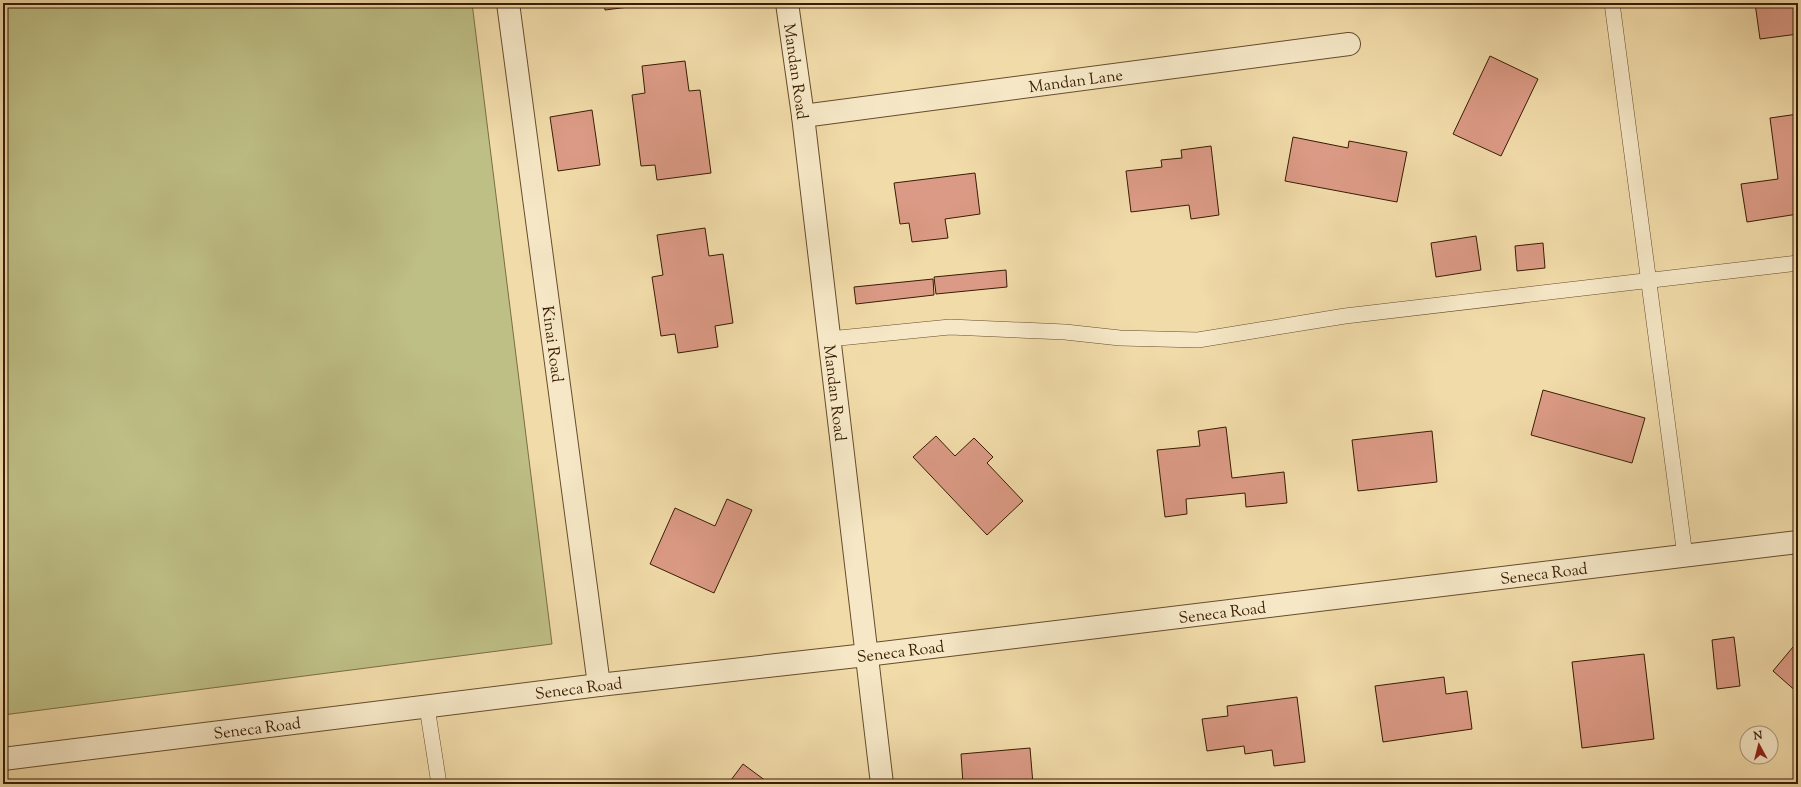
<svg xmlns="http://www.w3.org/2000/svg" width="1801" height="787" font-family="'Sorts Mill Goudy',serif">
	<style>
		.green { fill: #bebf85; stroke: #7b6e44 }
		.building { fill: #db9a85; stroke: #381c04 }
		.lines { fill: none; stroke-linecap: round; stroke-linejoin: round }
		.service-casing { stroke: #664c2d; stroke-width: 16 }
		.minor-casing { stroke: #664c2d; stroke-width: 24 }
		.tertiary-casing { stroke: #664c2d; stroke-width: 24 }
		.service { stroke: #f6e8c7; stroke-width: 15 }
		.minor { stroke: #f6e8c7; stroke-width: 22 }
		.tertiary { stroke: #f6e8c7; stroke-width: 22 }
		.labels { text-anchor: middle; stroke-width: 4; stroke-linejoin: round; paint-order: stroke }
		.street-label { font-size: 16px; fill: #381c04; stroke: #f6e8c7 }
	</style>
	<rect width="100%" height="100%" fill="#f1dba9"/>
	<filter id="stains"><feTurbulence type="fractalNoise" baseFrequency=".005" numOctaves="4"/><feColorMatrix values="0 0 0 0 .2 0 0 0 0 .09 0 0 0 0 .02 0 0 0 .5 -.17"/></filter>
	<radialGradient id="worn" r=".72"><stop offset=".6" stop-color="#630" stop-opacity="0"/><stop offset="1" stop-color="#630" stop-opacity=".3"/></radialGradient>
	<path class="green" d="M3 3H472L552 644 3 715Z"/>
	<g class="building">
		<path d="M604 3H660L605 10Z"/>
		<path d="M855 3H882L855 7Z"/>
		<path d="M1755 3H1798V34L1760 39Z"/>
		<path d="M1490 56 1538 79 1501 156 1453 134Z"/>
		<path d="M685 61 689 91 700 90 711 173 657 180 655 165 641 166 632 95 645 93 642 66Z"/>
		<path d="M592 110 600 165 558 171 550 117Z"/>
		<path d="M1798 114V214L1747 222 1741 184 1778 179 1770 118Z"/>
		<path d="M1293 137 1348 148 1349 141 1407 152 1397 202 1285 181Z"/>
		<path d="M1211 146 1219 215 1191 219 1189 205 1131 212 1126 171 1162 167 1161 160 1182 158 1181 150Z"/>
		<path d="M975 173 980 214 945 219 948 238 912 242 909 223 900 224 894 183Z"/>
		<path d="M705 228 709 256 723 254 733 323 715 326 718 347 678 353 675 334 661 336 652 277 663 275 657 235Z"/>
		<path d="M1476 236 1481 270 1436 277 1431 243Z"/>
		<path d="M1543 243 1545 268 1517 271 1515 246Z"/>
		<path d="M1006 270 1007 287 936 294 934 277Z"/>
		<path d="M933 279 934 295 856 304 854 287Z"/>
		<path d="M1543 390 1645 418 1632 463 1531 435Z"/>
		<path d="M1226 427 1232 478 1284 472 1287 503 1246 507 1245 493 1186 499 1187 514 1165 517 1157 450 1200 446 1198 431Z"/>
		<path d="M1432 431 1437 482 1358 491 1352 440Z"/>
		<path d="M936 436 955 456 974 438 993 457 987 463 1023 501 987 535 913 457Z"/>
		<path d="M727 499 752 510 714 593 650 564 675 508 715 526Z"/>
		<path d="M1734 637 1740 686 1717 689 1712 640Z"/>
		<path d="M1798 641V693L1773 671Z"/>
		<path d="M1644 654 1654 739 1582 748 1572 662Z"/>
		<path d="M1444 677 1446 694 1467 691 1472 729 1383 742 1375 686Z"/>
		<path d="M1297 697 1305 762 1274 766 1272 750 1245 754 1244 746 1207 751 1202 719 1228 716 1227 706Z"/>
		<path d="M1030 748 1033 784H963L961 754Z"/>
		<path d="M743 764 770 784H728Z"/>
	</g>
	<g class="lines">
		<defs>
			<g id="service">
				<path d="M1612 3 1685 556"/>
				<path d="M829 339 950 327 1065 332 1120 338 1198 340 1345 316 1798 263"/>
				<path d="M427 707 439 784"/>
			</g>
			<g id="minor">
				<path id="s1" d="M508 3 599 685"/>
				<path id="s2" d="M787 3 803 116 882 784"/>
				<path id="s3" d="M803 116 1349 44"/>
			</g>
			<g id="tertiary">
				<path id="s4" d="M3 759 599 685 866 655 1798 542"/>
			</g>
		</defs>
		<use href="#service" class="service-casing"/>
		<use href="#minor" class="minor-casing"/>
		<use href="#tertiary" class="tertiary-casing"/>
		<use href="#service" class="service"/>
		<use href="#minor" class="minor"/>
		<use href="#tertiary" class="tertiary"/>
	</g>
	<g class="labels">
		<g class="street-label">
			<text dy="6" stroke="none"><textPath href="#s2" startOffset="69">Mandan Road</textPath></text>
			<text dy="6" stroke="none"><textPath href="#s3" startOffset="275">Mandan Lane</textPath></text>
			<text dy="6" stroke="none"><textPath href="#s1" startOffset="344">Kinai Road</textPath></text>
			<text dy="6" stroke="none"><textPath href="#s2" startOffset="393">Mandan Road</textPath></text>
			<text dy="6" stroke="none"><textPath href="#s4" startOffset="1552">Seneca Road</textPath></text>
			<text dy="6" stroke="none"><textPath href="#s4" startOffset="1228">Seneca Road</textPath></text>
			<text dy="6" stroke="none"><textPath href="#s4" startOffset="904">Seneca Road</textPath></text>
			<text dy="6" stroke="none"><textPath href="#s4" startOffset="580">Seneca Road</textPath></text>
			<text dy="6" stroke="none"><textPath href="#s4" startOffset="256">Seneca Road</textPath></text>
		</g>
	</g>
	<rect width="1801" height="787" fill="none" stroke="#f1dba9" stroke-width="16"/>
	<rect x="4" y="4" width="1793" height="779" fill="none" stroke="#381c04" stroke-width="2"/>
	<rect x="8" y="8" width="1785" height="771" fill="none" stroke="#381c04"/>
	<g transform="translate(1759 745) rotate(353)"><circle r="19" fill="#f6e8c7" stroke="#aa9679"/>
	<path d="M0-3L7 15L0 10L-7 15Z" fill="#8f2418"/>
	<text y="-6" font-size="11" font-weight="bold" text-anchor="middle" fill="#381c04">N</text>
	</g>
	<rect width="100%" height="100%" filter="url(#stains)"/>
	<rect width="100%" height="100%" fill="url(#worn)"/>
</svg>
